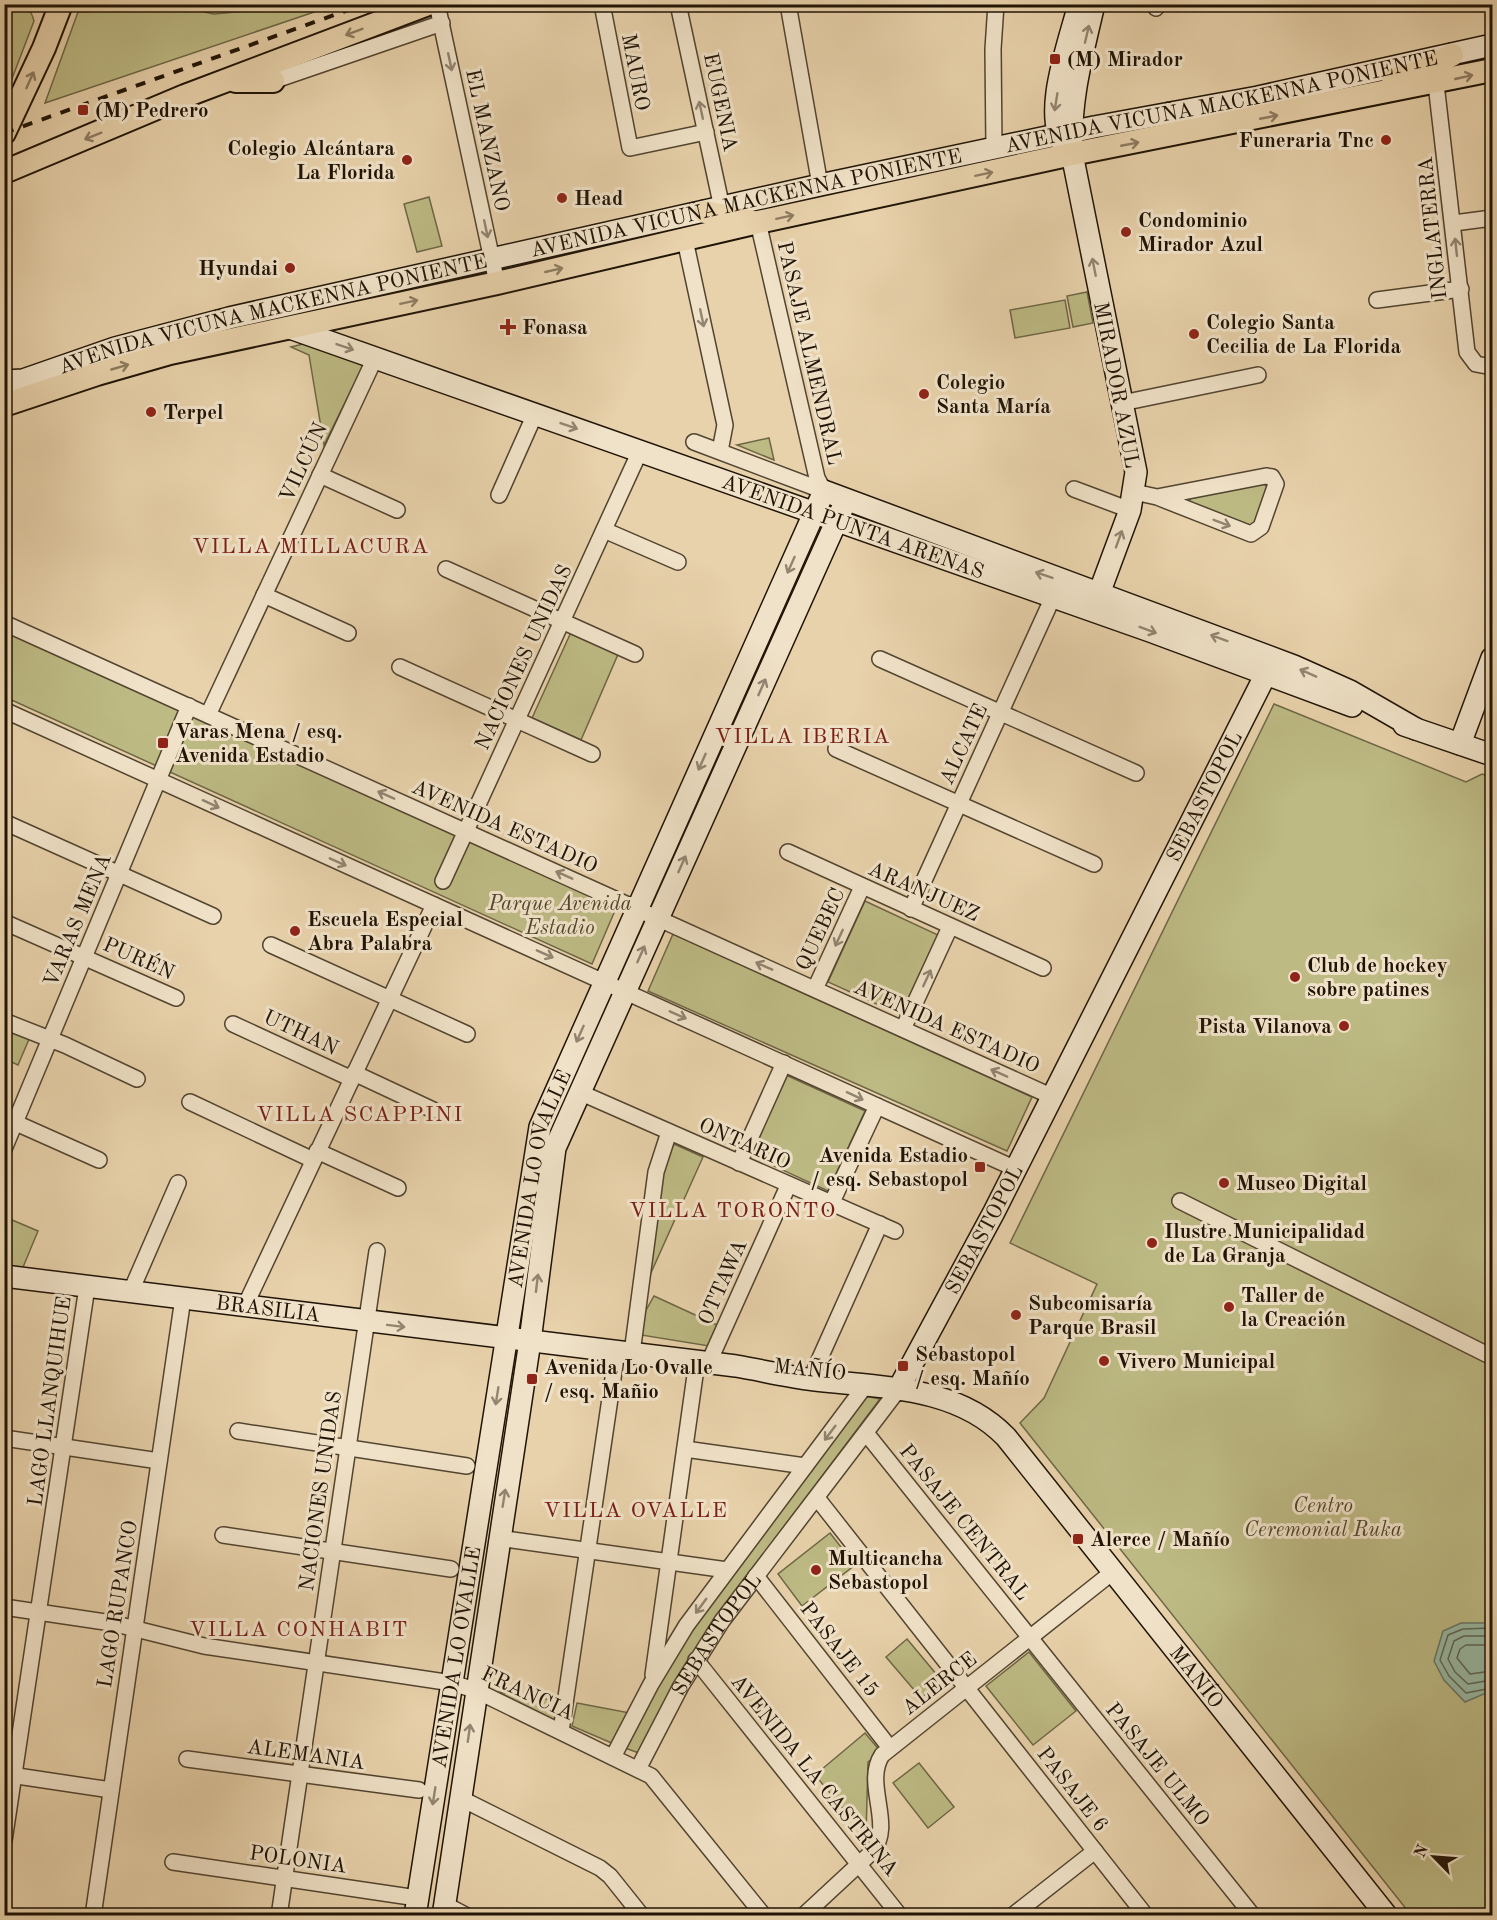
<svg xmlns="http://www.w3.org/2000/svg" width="1497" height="1920" font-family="'Old Standard TT',serif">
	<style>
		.green { fill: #bdba84; stroke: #6e6746; stroke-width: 1.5 }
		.water { fill: #98b8a3; stroke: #687665; stroke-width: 1.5 }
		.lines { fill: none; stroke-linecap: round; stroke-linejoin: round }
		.shore { stroke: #5c6655; stroke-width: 1.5 }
		.street-casing { stroke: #524430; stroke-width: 18 }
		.secondary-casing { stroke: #201407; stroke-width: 24 }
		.primary-casing { stroke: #201407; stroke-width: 26 }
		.street { stroke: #f0e2c8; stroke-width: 15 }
		.secondary { stroke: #f0e2c8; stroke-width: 21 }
		.primary { stroke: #e8d2ab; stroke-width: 22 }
		.rail { stroke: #201407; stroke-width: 4; stroke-dasharray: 10 10; stroke-linecap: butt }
		.oneway { stroke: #8e7c61 }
		.oneway2 { stroke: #928571 }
		.poi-dot { fill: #8f2418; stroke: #f0e2c8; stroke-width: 2 }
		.labels { text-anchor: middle; stroke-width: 6; stroke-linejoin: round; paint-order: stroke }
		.poi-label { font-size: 21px; font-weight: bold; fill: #201407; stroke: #f0e2c8; text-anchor: start }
		.street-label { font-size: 21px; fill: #201407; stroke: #f0e2c8 }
		.park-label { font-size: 21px; font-style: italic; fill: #4f462c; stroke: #f0e2c8 }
		.neighbourhood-label { font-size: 22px; letter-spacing: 1.5px; fill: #7a1f14; stroke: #f0e2c8 }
	</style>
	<rect width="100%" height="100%" fill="#e8d2ab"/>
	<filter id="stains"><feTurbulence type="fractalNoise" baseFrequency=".00333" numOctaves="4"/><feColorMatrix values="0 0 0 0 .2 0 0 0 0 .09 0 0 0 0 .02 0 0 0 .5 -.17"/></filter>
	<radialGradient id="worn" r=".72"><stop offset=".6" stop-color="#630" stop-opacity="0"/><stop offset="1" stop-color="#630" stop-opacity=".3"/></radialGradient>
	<g class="green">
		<path d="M322 4 335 5 45 103 78 12 180 7 214 14Z"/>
		<path d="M14 5C27 4 31 10 34 21L5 97V8Z"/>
		<path d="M429 197 442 246 417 252 404 204Z"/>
		<path d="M1087 292 1093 323 1073 327 1067 296Z"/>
		<path d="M1065 300 1070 328 1015 338 1010 310Z"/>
		<path d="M311 342 365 362 324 445 309 355 291 347Z"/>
		<path d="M769 438 774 460 737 445Z"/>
		<path d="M1261 483 1269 487 1253 526 1190 504V496Z"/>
		<path d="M5 630 617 906 592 964 5 697Z"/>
		<path d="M572 630 619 652 581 740 532 718Z"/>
		<path d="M1274 704 1466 782 1482 774 1492 777V1915H1411L1020 1423 1044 1398 1097 1284 1010 1243Z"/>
		<path d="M865 901 938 935 901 1015 828 982Z"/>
		<path d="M673 934 1032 1097 1007 1151 648 991Z"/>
		<path d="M5 1026 30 1037 18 1065 5 1059Z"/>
		<path d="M786 1075 865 1111 828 1191 750 1155Z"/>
		<path d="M674 1144 703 1157 650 1275 660 1174Z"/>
		<path d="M5 1217 38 1231 21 1272 5 1270Z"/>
		<path d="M654 1296 717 1325 709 1346 641 1335 645 1312Z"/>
		<path d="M865 1396 880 1399 713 1621 639 1753 625 1748C687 1620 780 1509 865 1396Z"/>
		<path d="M830 1533 855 1565 802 1606 778 1574Z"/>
		<path d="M907 1639 942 1681 921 1698 886 1657Z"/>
		<path d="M1029 1652 1076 1711 1033 1745 986 1686Z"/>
		<path d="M498 1692 559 1701 554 1720Z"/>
		<path d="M577 1703 630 1713 614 1744 572 1726Z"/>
		<path d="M865 1733 881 1752 868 1762 866 1836 815 1775Z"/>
		<path d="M919 1763 954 1807 928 1828 893 1783Z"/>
	</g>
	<path class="water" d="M1461 1623H1492V1695L1486 1693 1465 1702 1444 1680 1434 1661 1443 1631Z"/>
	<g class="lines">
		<g class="shore">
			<path d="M1492 1628 1463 1629 1448 1635 1440 1660 1449 1676 1466 1693 1492 1688"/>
			<path d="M1492 1636H1464L1454 1641 1448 1659 1455 1672 1468 1684 1492 1680"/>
			<path d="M1492 1645H1466L1460 1649 1457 1658 1470 1674 1492 1671"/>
		</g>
		<defs>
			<g id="street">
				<path d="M437 4 497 283"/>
				<path d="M602 4 630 148 706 132"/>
				<path d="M678 4 722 208"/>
				<path d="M788 4 820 185"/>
				<path d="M1156 8 1157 4"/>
				<path d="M273 81 442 23"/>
				<path d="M1436 84 1467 352 1476 364 1492 367"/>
				<path d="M994 149 993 49 996 4"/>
				<path d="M758 222 817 478 824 491"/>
				<path d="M1454 223 1492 218"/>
				<path d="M685 240 725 425 720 451"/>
				<path d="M1377 300 1461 289"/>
				<path d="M1122 403 1258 375"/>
				<path d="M694 442 824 491"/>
				<path d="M320 475 397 510"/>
				<path d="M1074 489 1130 510"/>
				<path d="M1134 492 1157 497 1251 534 1261 527 1276 484 1272 477 1266 476 1157 497"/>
				<path d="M499 495 535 414"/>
				<path d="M604 530 678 562"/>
				<path d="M446 569 635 654"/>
				<path d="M264 595 348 633"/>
				<path d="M4 623 1053 1097"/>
				<path d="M880 659 1136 773"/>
				<path d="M400 667 592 754"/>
				<path d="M4 710 1016 1169"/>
				<path d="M208 715 375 358"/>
				<path d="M836 749 1094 864"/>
				<path d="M4 822 213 916"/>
				<path d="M788 852 1043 968"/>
				<path d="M443 881 640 451"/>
				<path d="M911 909 1053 597"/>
				<path d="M4 922 176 998"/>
				<path d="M271 945 467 1034"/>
				<path d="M815 989 862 887"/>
				<path d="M4 1021 65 1045 137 1079"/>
				<path d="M233 1024 352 1079"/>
				<path d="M903 1029 950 927"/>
				<path d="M354 1073 433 1110"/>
				<path d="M579 1092 895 1231"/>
				<path d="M190 1102 313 1160"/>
				<path d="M16 1123 99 1160"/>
				<path d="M4 1149 189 706"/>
				<path d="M317 1151 398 1188"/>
				<path d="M739 1163 784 1063"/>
				<path d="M1180 1201 1492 1357"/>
				<path d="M832 1202 877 1106"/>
				<path d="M131 1291 178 1183"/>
				<path d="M245 1306 434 905"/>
				<path d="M632 1353 656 1172 669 1132"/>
				<path d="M709 1362 788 1186"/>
				<path d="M816 1367 880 1224"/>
				<path d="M238 1431 467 1466"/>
				<path d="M866 1433 1253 1916"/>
				<path d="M4 1438 159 1461"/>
				<path d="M685 1449 805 1466"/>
				<path d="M817 1498 1146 1916"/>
				<path d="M223 1535 451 1569"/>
				<path d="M498 1538 727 1570"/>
				<path d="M756 1576 890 1748"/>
				<path d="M4 1607 112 1623 204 1646 452 1683 475 1690 651 1776 764 1916"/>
				<path d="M696 1660 900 1916"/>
				<path d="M653 1675 697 1361"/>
				<path d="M561 1731 617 1351"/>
				<path d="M613 1757 651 1684 686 1626 865 1386"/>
				<path d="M187 1759 419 1790"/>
				<path id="s1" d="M638 1769 681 1686 722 1621 898 1390"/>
				<path d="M4 1774 111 1790"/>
				<path d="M460 1798 600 1868 610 1876 642 1916"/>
				<path d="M4 1841 87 1287"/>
				<path d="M173 1862 417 1898"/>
				<path d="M444 1904 467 1916"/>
				<path d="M93 1916 183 1298"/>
				<path d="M279 1916 377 1251"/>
				<path d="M803 1916 872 1852C895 1825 863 1784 882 1755L1114 1571"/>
				<path d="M1012 1916 1095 1851"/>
			</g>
			<g id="secondary">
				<path d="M1066 147C1040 118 1070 40 1079 4"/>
				<path id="s2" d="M290 328 1150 631 1352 706"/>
				<path id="s3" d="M4 381 23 380 115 348 229 318 820 185 1094 127 1258 97 1492 45"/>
				<path d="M1094 607 1130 510 1136 472 1072 154C1069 101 1082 56 1094 4"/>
				<path d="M1404 725 1492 755"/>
				<path d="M1460 744 1492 658"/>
				<path id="s4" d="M4 1276 736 1366C760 1370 784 1376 808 1379 876 1388 955 1384 1006 1437L1387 1916"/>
				<path id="s5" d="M898 1390 994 1212 1272 662"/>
				<path id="s6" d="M415 1916 540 1127 824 491 1294 666 1350 691 1416 729"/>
				<path d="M443 1916 530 1341 555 1148 846 500"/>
			</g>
			<g id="primary">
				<path d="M1393 80 1423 70 1452 55"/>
				<path d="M236 81H273"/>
				<path d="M4 133 44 48 61 4"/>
				<path d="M4 172 185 96 428 4"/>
				<path d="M705 212 750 221"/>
				<path d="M4 405 97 374 170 353 497 283 758 222 1072 154 1492 70"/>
			</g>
		</defs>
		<use href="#street" class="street-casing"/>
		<use href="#secondary" class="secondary-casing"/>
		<use href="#primary" class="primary-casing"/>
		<use href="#street" class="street"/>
		<use href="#secondary" class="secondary"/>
		<use href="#primary" class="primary"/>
		<path class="rail" d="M4 133 365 4"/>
	</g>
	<defs><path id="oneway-shaft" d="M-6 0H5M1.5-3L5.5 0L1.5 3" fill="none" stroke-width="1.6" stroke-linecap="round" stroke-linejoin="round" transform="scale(1.5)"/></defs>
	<g class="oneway">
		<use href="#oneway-shaft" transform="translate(354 32) rotate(159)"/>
		<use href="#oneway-shaft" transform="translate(1464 77) rotate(-13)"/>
		<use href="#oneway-shaft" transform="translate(30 80) rotate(-66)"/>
		<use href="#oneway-shaft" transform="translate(1269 117) rotate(-11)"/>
		<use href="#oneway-shaft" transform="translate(93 136) rotate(158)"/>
		<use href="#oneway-shaft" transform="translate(1130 144) rotate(-11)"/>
		<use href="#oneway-shaft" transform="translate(984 174) rotate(-12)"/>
		<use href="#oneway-shaft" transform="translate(785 217) rotate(-12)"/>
		<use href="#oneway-shaft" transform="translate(554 270) rotate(-13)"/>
		<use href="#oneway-shaft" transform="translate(409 302) rotate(-12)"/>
		<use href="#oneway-shaft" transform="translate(120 367) rotate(-16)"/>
	</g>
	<g class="oneway2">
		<use href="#oneway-shaft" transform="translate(1087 34) rotate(-77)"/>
		<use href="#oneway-shaft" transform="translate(450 62) rotate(78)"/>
		<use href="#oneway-shaft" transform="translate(1056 102) rotate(99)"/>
		<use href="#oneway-shaft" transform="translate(701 110) rotate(-102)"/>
		<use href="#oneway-shaft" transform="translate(486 229) rotate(78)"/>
		<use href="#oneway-shaft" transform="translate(1456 247) rotate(-96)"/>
		<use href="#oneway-shaft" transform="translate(1094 267) rotate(-101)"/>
		<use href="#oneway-shaft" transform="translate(702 318) rotate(78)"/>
		<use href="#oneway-shaft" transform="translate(345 347) rotate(19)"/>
		<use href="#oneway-shaft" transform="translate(569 426) rotate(19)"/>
		<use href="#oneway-shaft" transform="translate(1222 523) rotate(21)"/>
		<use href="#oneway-shaft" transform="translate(1119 539) rotate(-70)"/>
		<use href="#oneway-shaft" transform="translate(791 565) rotate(114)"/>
		<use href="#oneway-shaft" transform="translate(1044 575) rotate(-161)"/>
		<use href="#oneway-shaft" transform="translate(1148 630) rotate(20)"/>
		<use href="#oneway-shaft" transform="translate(1219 638) rotate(-160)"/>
		<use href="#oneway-shaft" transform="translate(1308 673) rotate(-156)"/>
		<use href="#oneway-shaft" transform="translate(762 687) rotate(-66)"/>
		<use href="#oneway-shaft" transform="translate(702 762) rotate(114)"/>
		<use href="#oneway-shaft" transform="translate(386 795) rotate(-156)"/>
		<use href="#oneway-shaft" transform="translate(211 804) rotate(25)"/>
		<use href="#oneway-shaft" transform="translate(338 862) rotate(24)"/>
		<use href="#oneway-shaft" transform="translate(682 864) rotate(-66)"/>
		<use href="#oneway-shaft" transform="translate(564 875) rotate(-156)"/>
		<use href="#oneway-shaft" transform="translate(839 938) rotate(115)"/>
		<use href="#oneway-shaft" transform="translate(545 954) rotate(24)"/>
		<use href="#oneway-shaft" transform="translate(641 954) rotate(-66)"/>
		<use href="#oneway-shaft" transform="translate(764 966) rotate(-156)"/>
		<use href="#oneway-shaft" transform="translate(927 978) rotate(-65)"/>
		<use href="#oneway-shaft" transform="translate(678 1015) rotate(24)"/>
		<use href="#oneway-shaft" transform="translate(580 1034) rotate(114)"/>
		<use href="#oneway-shaft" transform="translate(999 1073) rotate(-156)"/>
		<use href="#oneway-shaft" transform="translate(855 1096) rotate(25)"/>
		<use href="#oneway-shaft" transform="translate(537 1283) rotate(-83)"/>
		<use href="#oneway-shaft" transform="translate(396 1326) rotate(7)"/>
		<use href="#oneway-shaft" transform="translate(497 1396) rotate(99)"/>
		<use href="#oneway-shaft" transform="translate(830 1433) rotate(127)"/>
		<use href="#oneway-shaft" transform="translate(504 1498) rotate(-81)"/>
		<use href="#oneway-shaft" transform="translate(701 1606) rotate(126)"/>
		<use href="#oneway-shaft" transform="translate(469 1733) rotate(-82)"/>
		<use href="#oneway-shaft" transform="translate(434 1796) rotate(99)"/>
	</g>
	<g class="poi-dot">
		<rect x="1049" y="53" width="12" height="12" rx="3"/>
		<rect x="77" y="104" width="12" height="12" rx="3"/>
		<circle cx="1386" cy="140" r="6"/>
		<circle cx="407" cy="160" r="6"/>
		<circle cx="562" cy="198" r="6"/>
		<circle cx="1126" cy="232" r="6"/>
		<circle cx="290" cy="268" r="6"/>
		<path d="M505 318h6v6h6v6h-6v6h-6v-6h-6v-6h6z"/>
		<circle cx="1194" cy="334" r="6"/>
		<circle cx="924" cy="394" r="6"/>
		<circle cx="151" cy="412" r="6"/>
		<rect x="157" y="737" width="12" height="12" rx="3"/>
		<circle cx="295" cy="931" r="6"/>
		<circle cx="1295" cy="977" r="6"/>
		<circle cx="1344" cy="1026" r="6"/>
		<rect x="974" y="1161" width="12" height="12" rx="3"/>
		<circle cx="1224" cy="1183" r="6"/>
		<circle cx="1152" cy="1243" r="6"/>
		<circle cx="1229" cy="1307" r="6"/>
		<circle cx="1016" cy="1315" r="6"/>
		<circle cx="1104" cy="1361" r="6"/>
		<rect x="897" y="1360" width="12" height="12" rx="3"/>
		<rect x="526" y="1373" width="12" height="12" rx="3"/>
		<rect x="1072" y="1533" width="12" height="12" rx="3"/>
		<circle cx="816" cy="1570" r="6"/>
	</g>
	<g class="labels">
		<g class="poi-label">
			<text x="1067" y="66">(M) Mirador</text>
			<text x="95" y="117">(M) Pedrero</text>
			<text x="1374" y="147" text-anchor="end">Funeraria Tnc</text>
			<text x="395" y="155" text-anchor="end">Colegio Alcántara<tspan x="395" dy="24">La Florida</tspan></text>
			<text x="574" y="205">Head</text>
			<text x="1138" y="227">Condominio<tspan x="1138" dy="24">Mirador Azul</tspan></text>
			<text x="278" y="275" text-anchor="end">Hyundai</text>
			<text x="1206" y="329">Colegio Santa<tspan x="1206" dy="24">Cecilia de La Florida</tspan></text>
			<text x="522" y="334">Fonasa</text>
			<text x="936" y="389">Colegio<tspan x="936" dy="24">Santa María</tspan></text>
			<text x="163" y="419">Terpel</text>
			<text x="175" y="738">Varas Mena / esq.<tspan x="175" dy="24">Avenida Estadio</tspan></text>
			<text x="307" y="926">Escuela Especial<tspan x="307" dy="24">Abra Palabra</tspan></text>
			<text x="1307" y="972">Club de hockey<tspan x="1307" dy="24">sobre patines</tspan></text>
			<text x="1332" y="1033" text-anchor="end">Pista Vilanova</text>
			<text x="968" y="1162" text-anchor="end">Avenida Estadio<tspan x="968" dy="24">/ esq. Sebastopol</tspan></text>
			<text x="1236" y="1190">Museo Digital</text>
			<text x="1164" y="1238">Ilustre Municipalidad<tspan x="1164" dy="24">de La Granja</tspan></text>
			<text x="1241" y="1302">Taller de<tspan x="1241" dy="24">la Creación</tspan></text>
			<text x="1028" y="1310">Subcomisaría<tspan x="1028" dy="24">Parque Brasil</tspan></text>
			<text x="915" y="1361">Sebastopol<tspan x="915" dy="24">/ esq. Mañío</tspan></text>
			<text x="1116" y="1368">Vivero Municipal</text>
			<text x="544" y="1374">Avenida Lo Ovalle<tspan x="544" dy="24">/ esq. Mañio</tspan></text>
			<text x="1090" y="1546">Alerce / Mañío</text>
			<text x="828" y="1565">Multicancha<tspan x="828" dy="24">Sebastopol</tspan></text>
		</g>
		<g class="street-label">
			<text transform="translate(636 72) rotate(79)" y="7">MAURO</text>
			<text transform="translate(721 102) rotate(78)" y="7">EUGENIA</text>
			<text dy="7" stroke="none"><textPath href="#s3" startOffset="1250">AVENIDA VICUÑA MACKENNA PONIENTE</textPath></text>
			<text transform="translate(488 140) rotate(78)" y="7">EL MANZANO</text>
			<text dy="7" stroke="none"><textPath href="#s3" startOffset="764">AVENIDA VICUÑA MACKENNA PONIENTE</textPath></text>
			<text transform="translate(1432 228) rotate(-96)" y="7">INGLATERRA</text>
			<text dy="7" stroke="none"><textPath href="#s3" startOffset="278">AVENIDA VICUÑA MACKENNA PONIENTE</textPath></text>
			<text transform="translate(810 353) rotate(77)" y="7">PASAJE ALMENDRAL</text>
			<text transform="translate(1117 385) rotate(79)" y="7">MIRADOR AZUL</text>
			<text transform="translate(303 462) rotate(-65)" y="7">VILCÚN</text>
			<text dy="7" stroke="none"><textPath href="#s2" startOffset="597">AVENIDA PUNTA ARENAS</textPath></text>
			<text transform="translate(523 657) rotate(-65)" y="7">NACIONES UNIDAS</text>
			<text transform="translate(963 744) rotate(-65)" y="7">ALCATE</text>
			<text dy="7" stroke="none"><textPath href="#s5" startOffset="668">SEBASTOPOL</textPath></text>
			<text transform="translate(505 826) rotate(24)" y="7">AVENIDA ESTADIO</text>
			<text transform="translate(924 891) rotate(24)" y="7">ARANJUEZ</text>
			<text transform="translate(77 920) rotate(-67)" y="7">VARAS MENA</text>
			<text transform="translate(820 929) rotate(-65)" y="7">QUEBEC</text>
			<text transform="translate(139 958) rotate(24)" y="7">PURÉN</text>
			<text transform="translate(947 1026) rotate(24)" y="7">AVENIDA ESTADIO</text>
			<text transform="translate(301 1032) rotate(25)" y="7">UTHAN</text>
			<text transform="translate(745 1143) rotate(24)" y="7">ONTARIO</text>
			<text dy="7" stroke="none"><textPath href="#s6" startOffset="748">AVENIDA LO OVALLE</textPath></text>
			<text dy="7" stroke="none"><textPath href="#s5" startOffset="182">SEBASTOPOL</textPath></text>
			<text transform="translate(722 1282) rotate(-66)" y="7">OTTAWA</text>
			<text dy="7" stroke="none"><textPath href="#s4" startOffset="266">BRASILIA</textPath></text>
			<text transform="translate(810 1369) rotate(6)" y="7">MAÑÍO</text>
			<text transform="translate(49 1401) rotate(-82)" y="7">LAGO LLANQUIHUE</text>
			<text transform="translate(320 1491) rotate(-82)" y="7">NACIONES UNIDAS</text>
			<text transform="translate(965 1522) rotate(51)" y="7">PASAJE CENTRAL</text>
			<text transform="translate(117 1604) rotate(-81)" y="7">LAGO RUPANCO</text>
			<text dy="7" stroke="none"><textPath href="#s1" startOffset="156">SEBASTOPOL</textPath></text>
			<text transform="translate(840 1649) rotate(52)" y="7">PASAJE 15</text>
			<text dy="7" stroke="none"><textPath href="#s6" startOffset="262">AVENIDA LO OVALLE</textPath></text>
			<text dy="7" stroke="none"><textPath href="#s4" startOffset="1328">MAÑÍO</textPath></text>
			<text transform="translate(939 1683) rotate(-38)" y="7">ALERCE</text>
			<text transform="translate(528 1693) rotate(25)" y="7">FRANCIA</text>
			<text transform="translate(306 1754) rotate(8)" y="7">ALEMANIA</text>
			<text transform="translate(1158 1764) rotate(51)" y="7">PASAJE ULMO</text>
			<text transform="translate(815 1775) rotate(51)" y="7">AVENIDA LA CASTRINA</text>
			<text transform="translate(1073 1789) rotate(52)" y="7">PASAJE 6</text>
			<text transform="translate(298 1859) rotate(8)" y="7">POLONIA</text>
		</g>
		<g class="park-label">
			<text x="560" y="910">Parque Avenida<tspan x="560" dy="24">Estadio</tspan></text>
			<text x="1323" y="1512">Centro<tspan x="1323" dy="24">Ceremonial Ruka</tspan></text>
		</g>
		<g class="neighbourhood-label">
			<text x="311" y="553">VILLA MILLACURA</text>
			<text x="803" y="743">VILLA IBERIA</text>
			<text x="360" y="1121">VILLA SCAPPINI</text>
			<text x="733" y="1217">VILLA TORONTO</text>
			<text x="636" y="1517">VILLA OVALLE</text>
			<text x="299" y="1636">VILLA CONHABIT</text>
		</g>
	</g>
	<rect width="1497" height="1920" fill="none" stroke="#e8d2ab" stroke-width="24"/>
	<rect x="6" y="6" width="1485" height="1908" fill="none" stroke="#201407" stroke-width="3"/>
	<rect x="12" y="12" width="1473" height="1896" fill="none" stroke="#201407" stroke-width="1.5"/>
	<g transform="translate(1434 1857) rotate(295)" stroke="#f0e2c8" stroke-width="4.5" paint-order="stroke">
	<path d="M0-4.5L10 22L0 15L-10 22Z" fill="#201407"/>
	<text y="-9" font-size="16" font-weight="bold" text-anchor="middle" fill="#201407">N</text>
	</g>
	<rect width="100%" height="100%" filter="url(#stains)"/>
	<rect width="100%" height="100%" fill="url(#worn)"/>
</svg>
